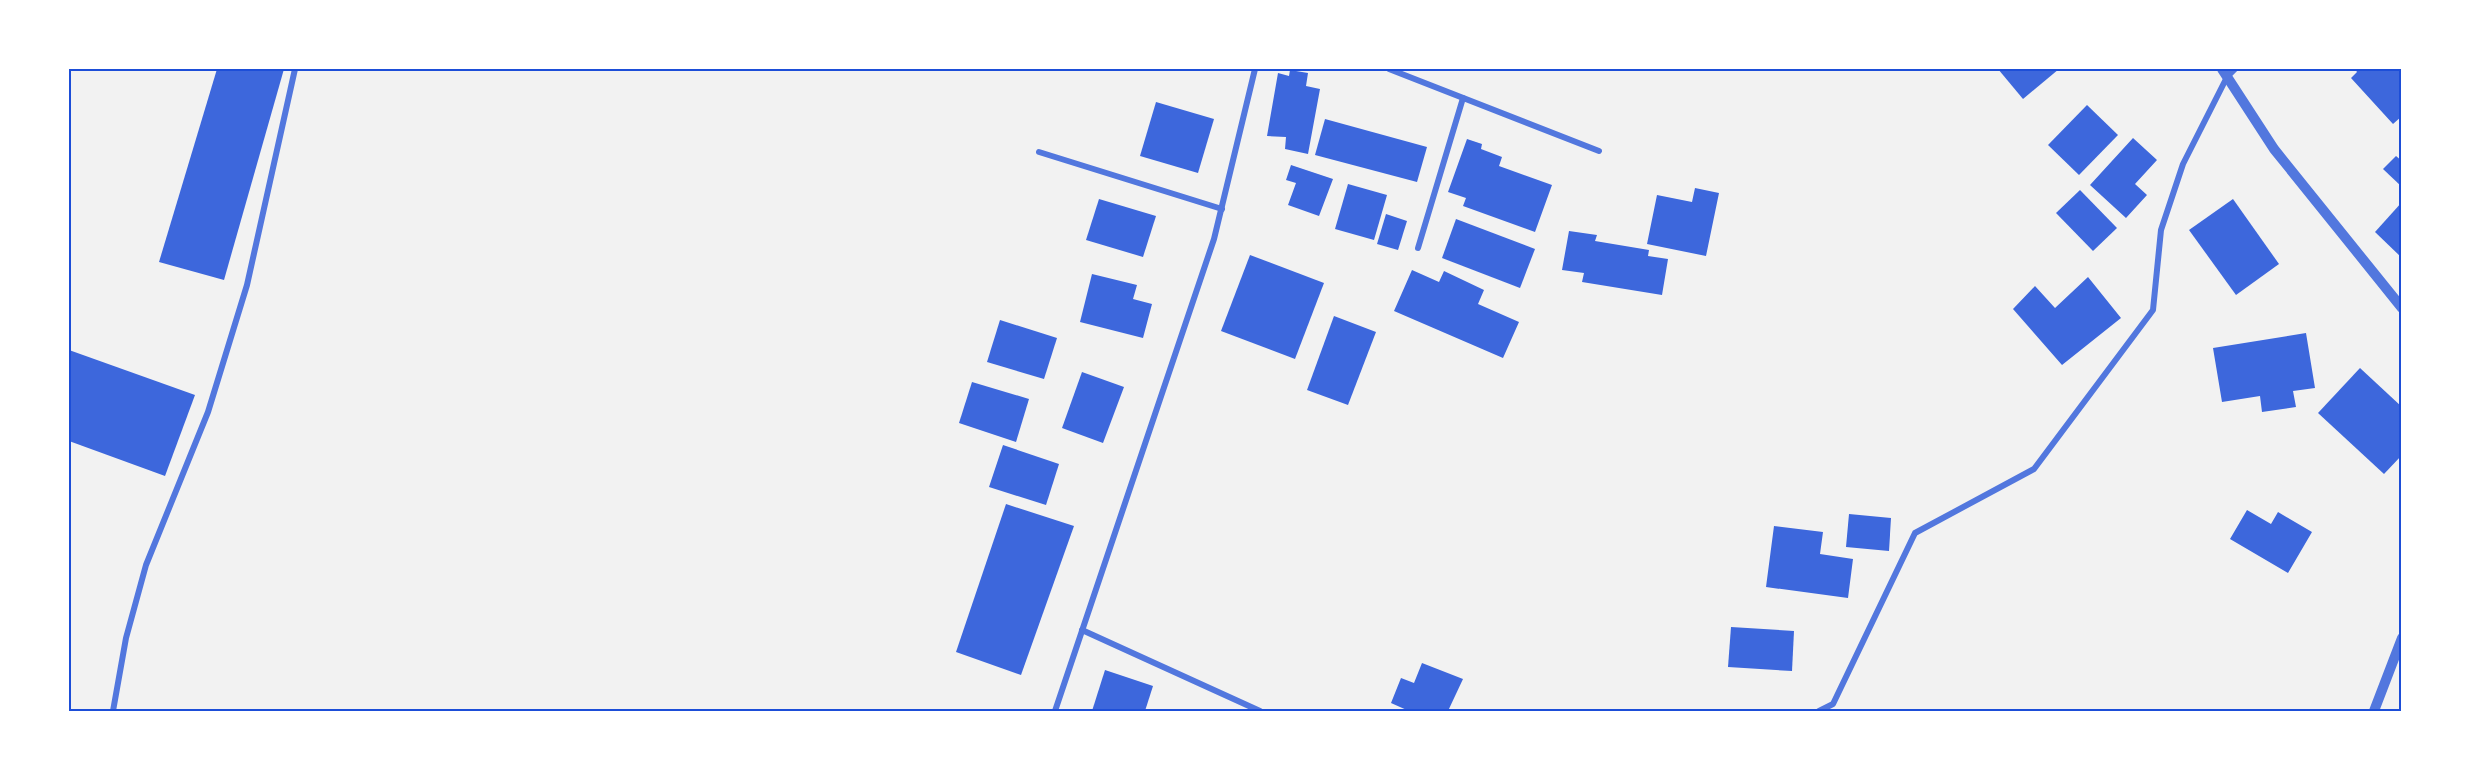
<svg xmlns="http://www.w3.org/2000/svg" width="2471" height="780" font-family="'Public Sans',sans-serif">
	<style>
		.building { fill: #3d67dc }
		.lines { fill: none; stroke-linecap: round; stroke-linejoin: round }
		.minor { stroke: #5277de; stroke-width: 6 }
		.tertiary { stroke: #5277de; stroke-width: 10 }
		.neatline { fill: none; stroke: #1d4ed8; stroke-width: 2 }
	</style>
	<rect width="100%" height="100%" fill="#f2f2f2"/>
	<g class="building">
		<path d="M217 69H284L224 280 159 262Z"/>
		<path d="M1998 69H2059L2023 99Z"/>
		<path d="M2355 69H2402V116L2393 124 2351 78 2357 72Z"/>
		<path d="M1290 70 1308 73 1306 86 1320 89 1308 154 1285 149 1286 137 1267 136 1278 73 1289 76Z"/>
		<path d="M1156 102 1214 119 1198 173 1140 156Z"/>
		<path d="M2087 105 2118 135 2079 175 2048 145Z"/>
		<path d="M1325 119 1427 147 1417 182 1315 155Z"/>
		<path d="M2133 138 2157 160 2135 184 2147 195 2126 218 2090 185Z"/>
		<path d="M1467 139 1482 144 1481 149 1502 157 1499 166 1552 185 1535 232 1463 206 1466 198 1448 192Z"/>
		<path d="M2396 156 2402 161V187L2383 169Z"/>
		<path d="M1291 165 1333 179 1319 216 1288 205 1296 183 1286 180Z"/>
		<path d="M1348 184 1387 195 1374 240 1335 229Z"/>
		<path d="M1695 188 1719 193 1706 256 1647 244 1657 195 1692 202Z"/>
		<path d="M2080 190 2117 228 2093 251 2056 213Z"/>
		<path d="M1099 199 1156 216 1143 257 1086 240Z"/>
		<path d="M2233 199 2279 264 2236 295 2189 230Z"/>
		<path d="M2402 202V258L2375 232Z"/>
		<path d="M1386 214 1407 221 1398 250 1377 244Z"/>
		<path d="M1456 219 1535 249 1520 288 1442 258Z"/>
		<path d="M1569 231 1597 235 1595 241 1649 250 1648 256 1668 259 1662 295 1582 282 1584 273 1562 270Z"/>
		<path d="M1250 255 1324 283 1295 359 1221 331Z"/>
		<path d="M1412 270 1439 282 1444 271 1484 290 1478 304 1519 322 1503 358 1394 311Z"/>
		<path d="M1092 274 1137 285 1133 299 1152 304 1143 338 1080 322Z"/>
		<path d="M2088 277 2121 318 2062 365 2013 309 2035 286 2055 308Z"/>
		<path d="M1334 316 1376 332 1348 405 1307 390Z"/>
		<path d="M1000 320 1057 338 1044 379 987 362Z"/>
		<path d="M2306 333 2315 388 2293 391 2296 407 2262 412 2260 396 2222 402 2213 348Z"/>
		<path d="M69 350 195 395 165 476 69 441Z"/>
		<path d="M2360 368 2402 407V455L2384 474 2318 413Z"/>
		<path d="M1082 372 1124 387 1103 443 1062 428Z"/>
		<path d="M972 382 1029 399 1016 442 959 423Z"/>
		<path d="M1003 445 1059 464 1046 505 989 487Z"/>
		<path d="M1006 504 1074 526 1021 675 956 652Z"/>
		<path d="M2247 510 2271 524 2278 512 2312 532 2288 573 2230 539Z"/>
		<path d="M1849 514 1891 518 1889 551 1846 547Z"/>
		<path d="M1774 526 1823 532 1820 554 1853 559 1848 598 1766 587Z"/>
		<path d="M1731 627 1794 631 1792 671 1728 667Z"/>
		<path d="M1422 663 1463 679 1448 711H1409L1391 703 1401 678 1414 683Z"/>
		<path d="M1105 670 1153 686 1145 711H1092Z"/>
	</g>
	<g class="lines">
		<g class="minor">
			<path d="M1389 69 1599 151"/>
			<path d="M1039 152 1222 209"/>
			<path d="M1418 248 1463 98"/>
			<path d="M1082 630 1260 711"/>
			<path d="M113 711 126 638 146 565 208 412 247 285 295 69"/>
			<path d="M1055 711 1214 239 1255 69"/>
			<path d="M1819 711 1833 704 1915 533 2034 469 2153 310 2161 230 2183 164 2227 77 2235 69"/>
		</g>
		<g class="tertiary">
			<path d="M2222 69 2274 149 2402 308"/>
			<path d="M2374 711 2402 638"/>
		</g>
	</g>
	<rect width="2471" height="780" fill="none" stroke="#ffffff" stroke-width="141"/>
	<rect x="70" y="70" width="2330" height="640" class="neatline"/>
</svg>
